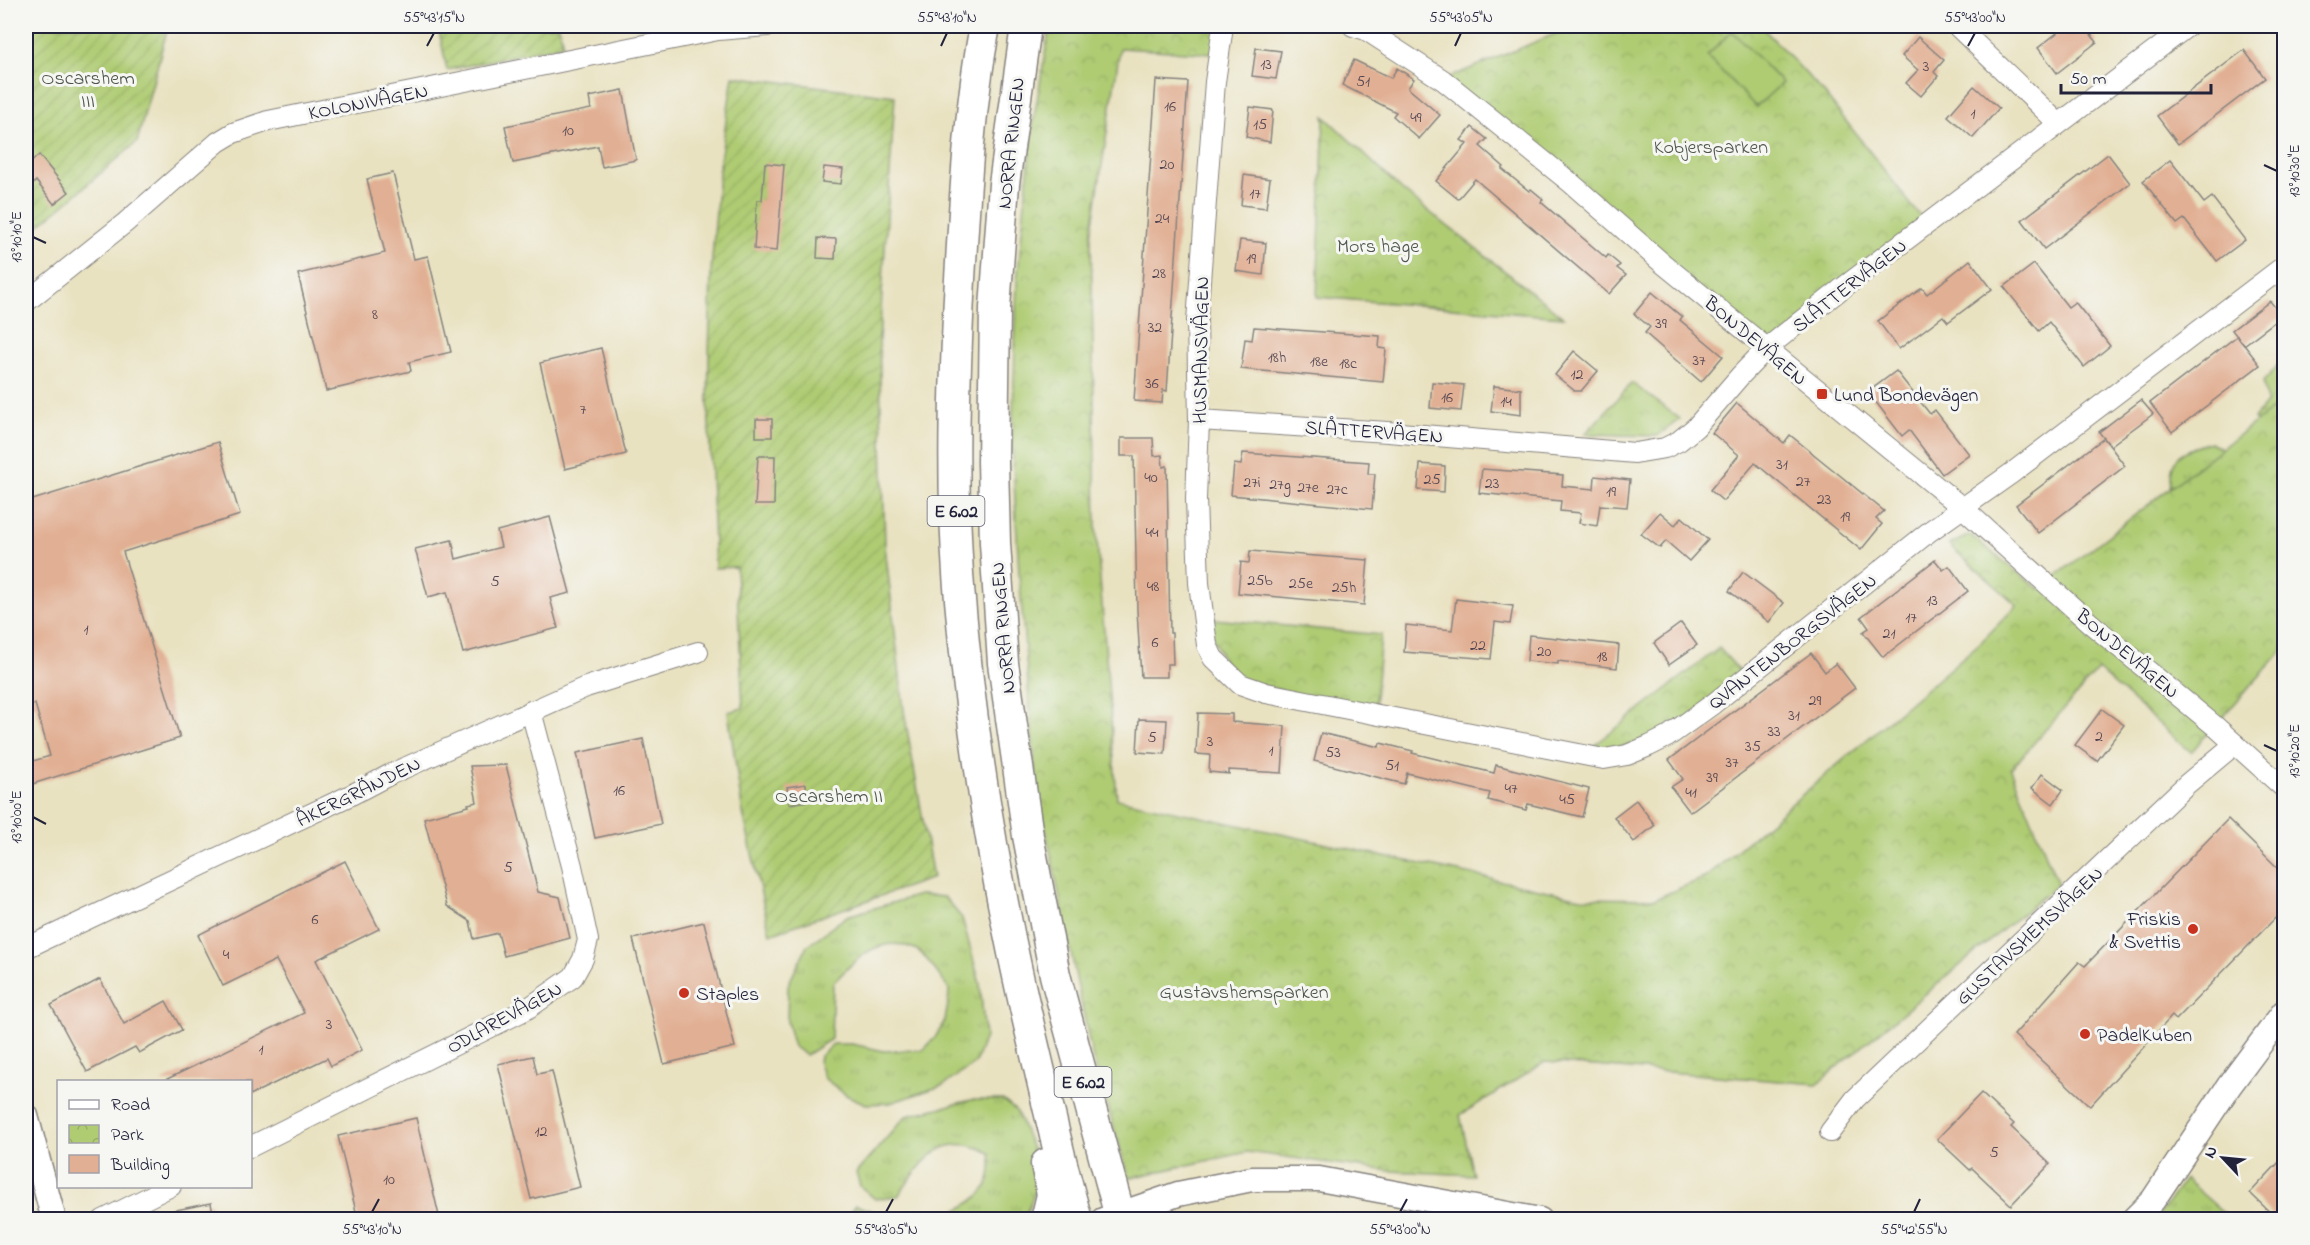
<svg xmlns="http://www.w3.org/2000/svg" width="2310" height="1245" font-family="'Indie Flower',sans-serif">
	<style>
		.grass { fill: url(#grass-tufts); stroke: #687757; stroke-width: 1.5 }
		.park { fill: url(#park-crowns); stroke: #687757; stroke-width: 1.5 }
		.garden { fill: url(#garden-furrows); stroke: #687757; stroke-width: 1.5 }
		.pitch { fill: #afcc73; stroke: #687757; stroke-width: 1.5 }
		.building { fill: #e1af93 }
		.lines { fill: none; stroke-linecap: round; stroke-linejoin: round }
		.minor-casing { stroke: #86827e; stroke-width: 22 }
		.tertiary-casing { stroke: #86827e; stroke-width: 27 }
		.primary-casing { stroke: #86827e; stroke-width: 33 }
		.minor { stroke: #fff; stroke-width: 20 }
		.tertiary { stroke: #fff; stroke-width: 24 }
		.primary { stroke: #fff; stroke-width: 30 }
		.ticks { fill: none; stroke: #22223b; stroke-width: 2 }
		.poi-dot { fill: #c8321e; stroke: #f6f6f2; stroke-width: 2 }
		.labels { text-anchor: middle; stroke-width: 6; stroke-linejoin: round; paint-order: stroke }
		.number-label { font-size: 16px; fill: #524551 }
		.shield { fill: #f6f6f2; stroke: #626272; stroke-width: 1.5 }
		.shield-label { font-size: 18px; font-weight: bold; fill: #22223b }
		.park-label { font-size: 20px; fill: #4c554c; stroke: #f6f6f2 }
		.street-label { font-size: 20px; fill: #22223b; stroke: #f6f6f2 }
		.poi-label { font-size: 20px; fill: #22223b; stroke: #f6f6f2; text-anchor: start }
		.neatline { fill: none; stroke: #22223b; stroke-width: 2 }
		.ticks-label { font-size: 15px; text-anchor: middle; fill: #22223b }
	</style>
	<defs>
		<pattern id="grass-tufts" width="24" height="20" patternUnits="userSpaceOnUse" patternTransform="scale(1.5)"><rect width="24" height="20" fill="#afcc73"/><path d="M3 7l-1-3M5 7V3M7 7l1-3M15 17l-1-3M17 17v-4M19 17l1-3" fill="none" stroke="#96af64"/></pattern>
		<pattern id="park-crowns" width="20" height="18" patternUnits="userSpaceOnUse" patternTransform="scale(1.5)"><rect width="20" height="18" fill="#afcc73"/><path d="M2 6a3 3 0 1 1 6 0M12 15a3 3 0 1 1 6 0" fill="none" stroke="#96af64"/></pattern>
		<pattern id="garden-furrows" width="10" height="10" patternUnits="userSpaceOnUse" patternTransform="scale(1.5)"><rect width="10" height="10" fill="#afcc73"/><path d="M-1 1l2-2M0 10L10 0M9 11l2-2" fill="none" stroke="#96af64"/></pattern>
	</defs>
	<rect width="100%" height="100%" fill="#f6f6f2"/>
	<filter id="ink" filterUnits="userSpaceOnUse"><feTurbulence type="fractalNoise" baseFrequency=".0167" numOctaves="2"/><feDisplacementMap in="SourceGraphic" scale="12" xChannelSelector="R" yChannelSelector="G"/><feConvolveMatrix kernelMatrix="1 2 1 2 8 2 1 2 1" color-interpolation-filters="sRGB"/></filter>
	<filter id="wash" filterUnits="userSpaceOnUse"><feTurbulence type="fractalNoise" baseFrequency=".008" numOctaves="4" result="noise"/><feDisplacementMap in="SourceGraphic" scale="24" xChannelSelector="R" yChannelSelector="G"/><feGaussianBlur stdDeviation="1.35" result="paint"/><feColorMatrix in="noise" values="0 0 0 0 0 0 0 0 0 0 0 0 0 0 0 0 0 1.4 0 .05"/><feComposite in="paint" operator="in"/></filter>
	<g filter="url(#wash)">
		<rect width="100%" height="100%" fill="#e9e2c1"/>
		<g class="grass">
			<path d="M2284 363V442L2263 429 2254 418 2267 402 2263 382 2279 364Z"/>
			<path d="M1632 383 1680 419 1657 436 1585 434Z"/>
			<path d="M2210 442 2234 456 2170 494C2171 455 2174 454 2210 442Z"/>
			<path d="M919 895 944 897 962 918 980 984 985 1037 975 1063 944 1085 890 1103 866 1104 846 1095 824 1078 819 1063 820 1056 833 1044H852L884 1051 923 1050C944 1031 948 1017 949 989 942 980 926 955 917 950 880 932 856 959 833 983L831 1039 806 1055 794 1047 787 1022 788 985 807 946 847 916Z"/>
			<path d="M971 1100H1003L1017 1112 1032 1149 1037 1186 1025 1217 1020 1219H944C948 1213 956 1211 963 1207 987 1193 994 1181 990 1153 943 1128 923 1161 898 1196L875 1199 860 1186 856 1173 906 1116Z"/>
			<path d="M2185 1179 2231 1219H2156Z"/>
			<path d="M856 1205 893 1219H845Z"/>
		</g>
		<g class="park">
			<path d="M1050 26H1223L1219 54 1120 48 1091 236 1096 527 1117 799 1581 898 1655 899 1706 877 1981 642 2017 605 1949 545 1970 535 2039 589 2284 400V649L2191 752 2098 670 2011 769 2058 884 1817 1084 1545 1062 1460 1115 1473 1175 1390 1171 1247 1152 1129 1178 1092 1055 1036 783 1019 573 1012 445 1017 281 1033 123Z"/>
			<path d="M1574 26H1761L1824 93 1927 225 1767 348 1443 80Z"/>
			<path d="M1324 116 1403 191 1563 317 1317 297Z"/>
			<path d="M1204 618 1381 635 1374 715 1231 677Z"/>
			<path d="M1719 648 1745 677 1667 737 1582 755Z"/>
		</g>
		<g class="garden">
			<path d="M26 26H168L137 142 58 210 26 235Z"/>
			<path d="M438 26H559L563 45 447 70Z"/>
			<path d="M733 76 895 96 879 340 885 546 904 711 933 878 770 934 742 808 728 712 743 708 736 567 715 568 708 401 711 272 720 161Z"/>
		</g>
		<path class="pitch" d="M1732 31 1782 83 1756 107 1707 56Z"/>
		<g id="blocks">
			<g class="building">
				<path d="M2066 26H2084L2097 42 2057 73 2038 48Z"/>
				<path d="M1918 37 1944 60 1934 72 1938 76 1921 96 1906 83 1918 70 1902 56Z"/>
				<path d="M1256 48 1281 51 1276 79 1252 76Z"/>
				<path d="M2244 50 2265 78 2178 144 2157 116Z"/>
				<path d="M1354 60 1391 78 1397 68 1414 79 1408 88 1440 115 1419 139 1393 116 1396 112 1342 85Z"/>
				<path d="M1156 80 1188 82 1167 391 1163 390 1162 403 1134 401Z"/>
				<path d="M1974 86 1999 108 1973 138 1948 116Z"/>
				<path d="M623 90 636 160 602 167 598 146 513 163 505 126 591 109 589 97Z"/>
				<path d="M1250 107 1273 110 1270 142 1246 137Z"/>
				<path d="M1472 127 1487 139 1480 146 1504 167 1502 169 1529 191 1531 189 1543 199 1541 202 1606 258 1608 255 1620 265 1617 268 1626 275 1609 294 1475 179 1458 199 1436 181 1467 144 1461 140Z"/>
				<path d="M2108 154 2130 183 2044 249 2022 220Z"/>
				<path d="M39 155 69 192 54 204 36 181 26 191V167Z"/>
				<path d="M2170 160 2204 203 2212 197 2245 240 2217 261 2184 219 2177 224 2143 181Z"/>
				<path d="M765 163 784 165 777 251 754 249 757 200H762Z"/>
				<path d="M824 167 843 169 841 184 822 182Z"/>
				<path d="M393 173 414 259 428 256 451 352 409 362 411 371 326 391 298 274 385 253 367 179Z"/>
				<path d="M1244 175 1270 179 1266 208 1241 205Z"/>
				<path d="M818 238 836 239 835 259 817 258Z"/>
				<path d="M1240 240 1266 243 1263 275 1236 271Z"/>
				<path d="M1970 260 1992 289 1948 322 1943 316 1899 349 1878 321 1922 288 1927 294Z"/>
				<path d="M2034 264 2068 307 2075 302 2110 346 2084 367 2049 322 2039 331 2004 287Z"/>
				<path d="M1652 292 1682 317 1680 320 1723 356 1701 382 1645 333 1650 327 1634 314Z"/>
				<path d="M2270 301 2282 316 2244 345 2232 330Z"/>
				<path d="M1254 327 1380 336 1379 348 1386 349 1383 382 1241 369 1245 339 1252 340Z"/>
				<path d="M2237 336 2260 365 2172 432 2150 403Z"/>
				<path d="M601 348 626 454 565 469 540 363Z"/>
				<path d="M1574 351 1598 371 1581 391H1575L1555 375Z"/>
				<path d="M1896 371 1930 414 1935 410 1969 454 1942 474 1909 430 1902 436 1868 392Z"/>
				<path d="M1432 382 1464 385 1461 411 1430 408Z"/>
				<path d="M1494 386 1521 389V415L1491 411Z"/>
				<path d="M2141 400 2153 414 2110 446 2099 432Z"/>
				<path d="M1737 403 1784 443 1790 435 1884 511 1876 519 1882 524 1861 550 1755 463 1723 501 1710 490 1739 455 1712 433Z"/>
				<rect x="756" y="419" width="16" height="18"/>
				<path d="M1121 438H1153L1154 456 1162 455 1163 467 1167 466 1170 633H1172L1173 664H1167V677H1141L1137 610 1134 456H1121Z"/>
				<path d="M2104 438 2125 466 2038 533 2016 505Z"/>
				<path d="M218 442 240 515 123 552 180 738 26 786V763L50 756 35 704 26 707V502Z"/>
				<path d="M1243 453 1369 462 1368 474H1375L1372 509 1231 495 1234 464 1241 465Z"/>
				<path d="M758 456H775L774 505H755Z"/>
				<path d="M1420 464 1445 466 1444 492 1418 490Z"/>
				<path d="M1482 469 1563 475 1562 486 1594 489 1595 476 1630 480 1627 507 1600 505 1597 526 1579 523 1581 513 1560 511 1561 501 1479 493Z"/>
				<path d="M1660 512 1675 525 1682 517 1708 540 1689 561 1666 541 1660 548 1641 534Z"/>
				<path d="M550 517 570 593 550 598 558 628 463 653 447 592 428 597 415 549 452 540 456 559 501 547 497 531Z"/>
				<path d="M1250 551 1368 560 1364 605 1238 593 1241 562 1249 563Z"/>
				<path d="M1935 560 1943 570 1949 566 1968 591 1883 657 1863 632 1869 628 1861 617Z"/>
				<path d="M1743 572 1784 603 1769 622 1729 591Z"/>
				<path d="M1456 599 1513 606 1510 624 1495 622 1491 659 1404 652 1406 625 1452 630Z"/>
				<path d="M1681 623 1697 645 1669 665 1654 643Z"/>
				<path d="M1529 635 1619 645 1617 668 1558 661V664L1527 661Z"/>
				<path d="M1811 653 1825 672 1836 663 1855 688 1690 812 1671 787 1683 779 1669 760Z"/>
				<path d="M2102 709 2124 725 2097 761 2075 745Z"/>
				<path d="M1198 713 1232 714V722L1285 726 1282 773 1229 770V774L1209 772 1210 755 1196 754Z"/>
				<path d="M1139 719 1167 720 1165 754 1137 752Z"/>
				<path d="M1321 733 1379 747 1380 743 1413 751 1412 753 1494 773 1496 765 1589 789 1582 817 1528 804 1526 810 1488 800 1490 793 1407 773 1404 784 1314 761Z"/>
				<path d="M643 739 661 824 595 838 577 753Z"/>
				<path d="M506 765 538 892 560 897 570 938 504 956 498 933 474 939 470 921 447 906 424 818 469 806 468 804 477 802 470 766Z"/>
				<path d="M2042 774 2063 790 2053 804 2032 788Z"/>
				<path d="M806 784 808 801 789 804 787 787Z"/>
				<path d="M1636 800 1655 825 1634 842 1614 817Z"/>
				<path d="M2228 819 2284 874V909L2176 1020 2172 1016 2090 1106 2014 1035 2079 962 2085 966Z"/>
				<path d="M345 861 379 929 316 960 362 1050 331 1066 327 1058 250 1095V1082H161L304 1013 276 960 223 986 198 935Z"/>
				<path d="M704 922 735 1047 664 1064 633 939Z"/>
				<path d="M100 979 124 1024 166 1001 182 1030 139 1053 135 1047 87 1072 51 1005Z"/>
				<path d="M533 1056 537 1074 552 1071 580 1187 531 1199 498 1064Z"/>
				<path d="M1981 1093 2014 1124 2011 1127 2050 1164 2011 1205 1972 1168 1970 1170 1937 1139Z"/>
				<path d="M416 1118 440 1220H358L338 1136Z"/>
				<path d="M2284 1157V1220H2278L2250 1193Z"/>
				<path d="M211 1203 214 1220H167L166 1212Z"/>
			</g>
		</g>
	</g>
	<g filter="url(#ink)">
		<use href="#blocks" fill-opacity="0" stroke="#86827e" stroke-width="1.5"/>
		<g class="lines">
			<defs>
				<g id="minor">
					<path d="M1223 26 1215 82 1197 321 1199 420 1196 499 1199 583 1207 645 1213 658 1240 684 1266 693 1604 759 1627 755 1649 746 1667 737 1713 704 1930 531 2012 473 2284 266"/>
					<path d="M1353 26 1366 30 1443 80 1571 183 1661 262 1964 509 2090 623 2215 726 2284 788"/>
					<path d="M1957 26 2058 123"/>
					<path d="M26 302 125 223 218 142 233 133 268 121 718 30 767 26"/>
					<path d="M1199 420 1388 432 1635 453 1665 448 1679 441 1696 427 1740 376 1767 348 1840 290 2188 26"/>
					<path d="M26 948 353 794 391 774 586 687 698 652"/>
					<path d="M1830 1132 1855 1099 2187 784 2235 744"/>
					<path d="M250 1147 527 1009 573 977 583 959 588 940 572 866 531 711"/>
					<path d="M103 1220 171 1186"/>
				</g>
				<g id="tertiary">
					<path d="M26 1116 54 1220"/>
					<path d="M1103 1220 1178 1194 1252 1179H1319L1540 1220"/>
					<path d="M2133 1220 2153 1200 2229 1086 2284 1012"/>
				</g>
				<g id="primary">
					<path d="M985 26C969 109 965 194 960 279 954 386 951 494 960 600 973 754 1000 905 1036 1055 1049 1110 1061 1165 1077 1220"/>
					<path d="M1026 26 1004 184 995 308 993 462 995 543 1003 663 1028 836 1055 975 1121 1220"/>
					<path d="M1046 1220 1052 1195 1046 1164"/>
				</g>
			</defs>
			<use href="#minor" class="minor-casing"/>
			<use href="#tertiary" class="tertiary-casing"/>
			<use href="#primary" class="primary-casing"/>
			<use href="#minor" class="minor"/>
			<use href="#tertiary" class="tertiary"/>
			<use href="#primary" class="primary"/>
		</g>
	</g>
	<path class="ticks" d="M427 46 434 33M941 46 947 33M1455 46 1461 33M1968 46 1975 33M2264 165 2277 171M33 237 46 243M2264 745 2277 751M33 817 46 824M372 1212 379 1199M886 1212 893 1199M1400 1212 1407 1199M1914 1212 1920 1199"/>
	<g class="poi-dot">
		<rect x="1816" y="388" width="12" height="12" rx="3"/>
		<circle cx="2193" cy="929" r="6"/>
		<circle cx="684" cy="993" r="6"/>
		<circle cx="2085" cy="1034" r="6"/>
	</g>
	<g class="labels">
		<g class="number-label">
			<text x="1266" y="69">13</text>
			<text x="1926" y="71">3</text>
			<text x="1363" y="86">51</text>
			<text x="1170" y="111">16</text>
			<text x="1973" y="118">1</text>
			<text x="1416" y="122">49</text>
			<text x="1260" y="129">15</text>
			<text x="568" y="135">10</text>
			<text x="1167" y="169">20</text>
			<text x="1255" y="198">17</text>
			<text x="1162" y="223">24</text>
			<text x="1251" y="263">19</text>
			<text x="1159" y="278">28</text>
			<text x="375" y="319">8</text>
			<text x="1661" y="328">39</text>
			<text x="1155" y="332">32</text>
			<text x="1277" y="362">18h</text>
			<text x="1699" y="365">37</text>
			<text x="1319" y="366">18e</text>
			<text x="1348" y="368">18c</text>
			<text x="1577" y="379">12</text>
			<text x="1152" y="388">36</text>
			<text x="1447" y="402">16</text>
			<text x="1506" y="406">14</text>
			<text x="583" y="414">7</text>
			<text x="1782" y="469">31</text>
			<text x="1151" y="482">40</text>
			<text x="1432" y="484">25</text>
			<text x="1803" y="486">27</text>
			<text x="1252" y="487">27i</text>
			<text x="1492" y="488">23</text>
			<text x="1280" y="489">27g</text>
			<text x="1308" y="492">27e</text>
			<text x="1337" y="494">27c</text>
			<text x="1611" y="496">19</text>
			<text x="1824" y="504">23</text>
			<text x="1845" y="521">19</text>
			<text x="1152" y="537">44</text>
			<text x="1260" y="585">25b</text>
			<text x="495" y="586">5</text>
			<text x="1301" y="588">25e</text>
			<text x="1153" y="591">48</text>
			<text x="1344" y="592">25h</text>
			<text x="1932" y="605">13</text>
			<text x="1911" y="622">17</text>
			<text x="86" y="634">1</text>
			<text x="1889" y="638">21</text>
			<text x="1155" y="647">6</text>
			<text x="1478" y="650">22</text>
			<text x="1544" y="656">20</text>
			<text x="1602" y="661">18</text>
			<text x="1815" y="705">29</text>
			<text x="1794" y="720">31</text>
			<text x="1774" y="736">33</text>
			<text x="2099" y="741">2</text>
			<text x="1152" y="742">5</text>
			<text x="1210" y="746">3</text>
			<text x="1753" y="751">35</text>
			<text x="1271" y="755">1</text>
			<text x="1333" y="757">53</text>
			<text x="1732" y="767">37</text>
			<text x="1392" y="770">51</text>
			<text x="1712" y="782">39</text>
			<text x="1511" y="793">47</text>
			<text x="619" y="795">16</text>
			<text x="1691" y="797">41</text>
			<text x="1567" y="804">45</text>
			<text x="508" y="872">5</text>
			<text x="315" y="924">6</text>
			<text x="226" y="959">4</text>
			<text x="329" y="1029">3</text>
			<text x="261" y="1054">1</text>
			<text x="541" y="1136">12</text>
			<text x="1994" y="1157">5</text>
			<text x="389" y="1184">10</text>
		</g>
		<g class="shield">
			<rect x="927.5" y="496" width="57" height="30" rx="4.5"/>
			<rect x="1054.5" y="1067" width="57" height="30" rx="4.5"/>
		</g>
		<g class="shield-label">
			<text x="956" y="517">E 6.02</text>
			<text x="1083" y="1088">E 6.02</text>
		</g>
		<g class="park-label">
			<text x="88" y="84">Oscarshem<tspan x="88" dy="23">III</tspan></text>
			<text x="1711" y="153">Kobjersparken</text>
			<text x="1378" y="252">Mors hage</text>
			<text x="829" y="802">Oscarshem II</text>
			<text x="1244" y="998">Gustavshemsparken</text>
		</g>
		<g class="street-label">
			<text transform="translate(368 101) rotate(-11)" y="7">KOLONIVÄGEN</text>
			<text transform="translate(1010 143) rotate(-84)" y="7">NORRA RINGEN</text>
			<text transform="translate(1849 285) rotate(-38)" y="7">SLÅTTERVÄGEN</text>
			<text transform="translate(1756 340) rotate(40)" y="7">BONDEVÄGEN</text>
			<text transform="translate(1200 350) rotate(-89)" y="7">HUSMANSVÄGEN</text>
			<text transform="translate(1374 431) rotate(4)" y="7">SLÅTTERVÄGEN</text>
			<text transform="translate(1002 628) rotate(-95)" y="7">NORRA RINGEN</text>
			<text transform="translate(1792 641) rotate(-38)" y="7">QVANTENBORGSVÄGEN</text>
			<text transform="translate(2128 653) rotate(40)" y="7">BONDEVÄGEN</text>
			<text transform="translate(358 791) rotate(-26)" y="7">ÅKERGRÄNDEN</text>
			<text transform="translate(2029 935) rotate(-43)" y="7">GUSTAVSHEMSVÄGEN</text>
			<text transform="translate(504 1017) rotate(-29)" y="7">ODLAREVÄGEN</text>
		</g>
		<g class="poi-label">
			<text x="1834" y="401">Lund Bondevägen</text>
			<text x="2181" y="925" text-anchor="end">Friskis<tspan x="2181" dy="23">&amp; Svettis</tspan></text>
			<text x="696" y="1000">Staples</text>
			<text x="2097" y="1041">PadelKuben</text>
		</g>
	</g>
	<rect width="2310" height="1245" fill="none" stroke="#f6f6f2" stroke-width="66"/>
	<rect x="57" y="1080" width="195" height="108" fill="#f6f6f2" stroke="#a1a1a9" stroke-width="1.5"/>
	<rect x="69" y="1100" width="30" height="9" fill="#ffffff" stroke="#a1a1a9" stroke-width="1.5"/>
	<text x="111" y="1110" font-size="18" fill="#22223b">Road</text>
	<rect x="69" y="1125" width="30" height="18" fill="url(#park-crowns)" stroke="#a1a1a9" stroke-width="1.5"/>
	<text x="111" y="1140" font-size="18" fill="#22223b">Park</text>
	<rect x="69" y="1155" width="30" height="18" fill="#e1af93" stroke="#a1a1a9" stroke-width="1.5"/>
	<text x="111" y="1170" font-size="18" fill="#22223b">Building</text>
	<g transform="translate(2223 1158) rotate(296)" stroke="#f6f6f2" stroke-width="4.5" paint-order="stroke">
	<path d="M0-4.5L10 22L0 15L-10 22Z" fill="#22223b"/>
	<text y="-9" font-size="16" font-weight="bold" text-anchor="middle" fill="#22223b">N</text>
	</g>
	<path d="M2061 84v9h150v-9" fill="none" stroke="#22223b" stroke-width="3"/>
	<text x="2070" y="84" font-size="18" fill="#22223b" stroke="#f6f6f2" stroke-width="4.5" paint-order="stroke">50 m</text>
	<rect x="33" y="33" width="2244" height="1179" class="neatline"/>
	<g class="ticks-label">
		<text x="434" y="22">55°43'15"N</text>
		<text x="947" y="22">55°43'10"N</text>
		<text x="1461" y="22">55°43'05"N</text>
		<text x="1975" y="22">55°43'00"N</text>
		<text transform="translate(2294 171) rotate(-90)" y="5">13°10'30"E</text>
		<text transform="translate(16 237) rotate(-90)" y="5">13°10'10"E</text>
		<text transform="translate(2294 751) rotate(-90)" y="5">13°10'20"E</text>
		<text transform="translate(16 817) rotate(-90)" y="5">13°10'00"E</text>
		<text x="372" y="1234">55°43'10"N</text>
		<text x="886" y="1234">55°43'05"N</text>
		<text x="1400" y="1234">55°43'00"N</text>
		<text x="1914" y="1234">55°42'55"N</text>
	</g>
</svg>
